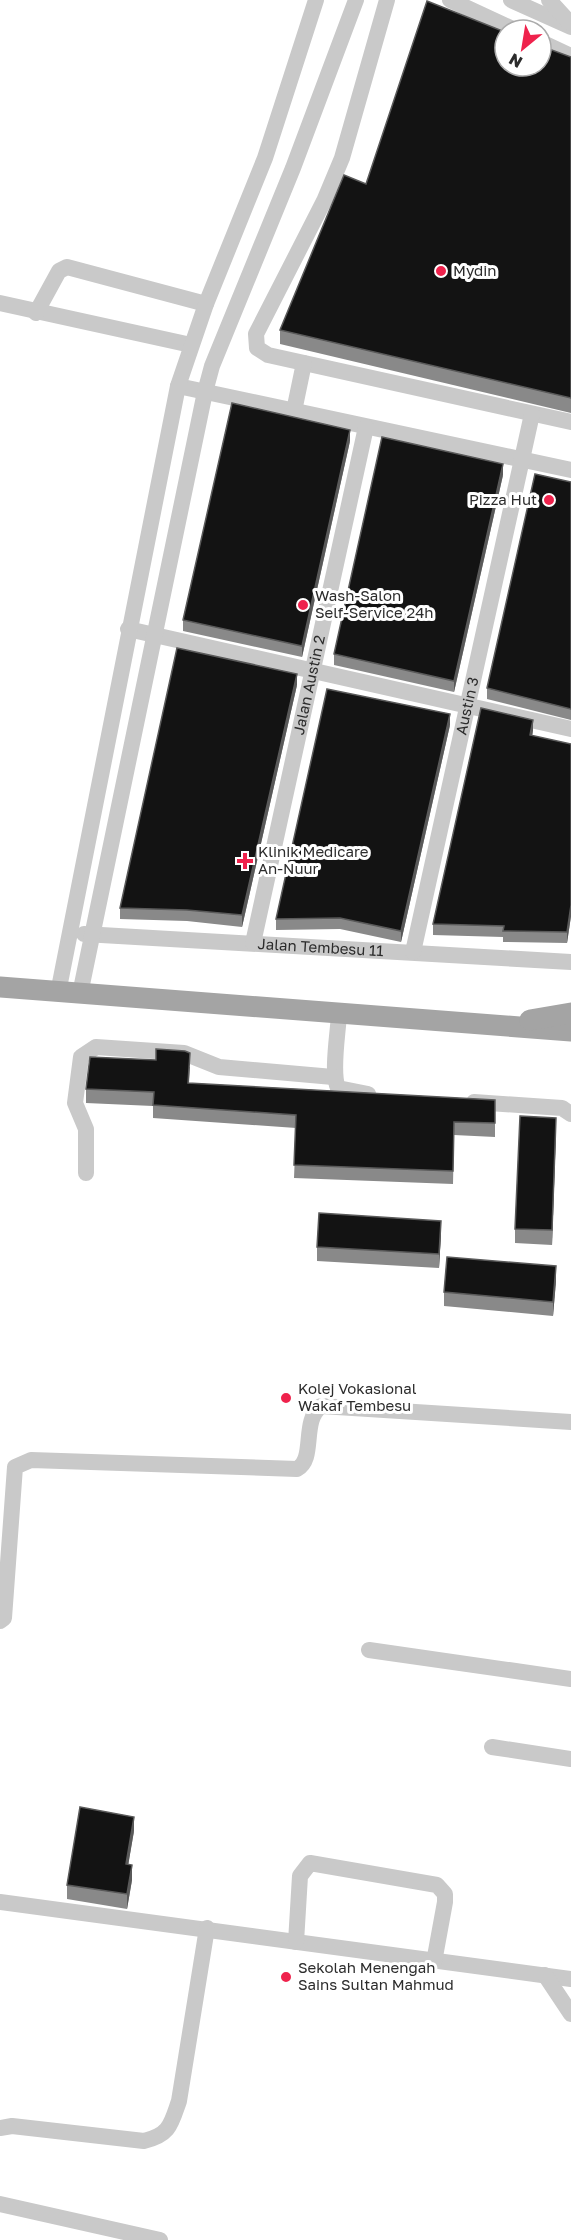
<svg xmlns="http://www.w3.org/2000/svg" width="571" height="2240" font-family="'Golos Text',sans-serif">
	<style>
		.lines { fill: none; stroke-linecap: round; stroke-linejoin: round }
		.minor { stroke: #c9c9c9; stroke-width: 16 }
		.major { stroke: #a4a4a4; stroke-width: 21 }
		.wall { fill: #898989 }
		.shaded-wall { fill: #5a5a5a }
		.building { fill: #131313; stroke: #5a5a5a; stroke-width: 1.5 }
		.poi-dot { fill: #ef224c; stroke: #fff; stroke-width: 2 }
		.labels { text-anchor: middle; stroke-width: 6; stroke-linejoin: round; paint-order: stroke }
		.poi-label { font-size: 15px; fill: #2c2c2c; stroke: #fff; text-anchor: start }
		.street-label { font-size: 15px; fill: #2c2c2c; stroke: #fff }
	</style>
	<rect width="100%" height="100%" fill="#fff"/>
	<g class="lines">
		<g class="minor">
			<path d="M387 0 342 158 324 201 256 334 257 348 268 355 571 422"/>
			<path d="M450 0 515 30"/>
			<path d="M511 0 571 27"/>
			<path d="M549 0 570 23"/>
			<path d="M541 42 571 56"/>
			<path d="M0 303 191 345"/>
			<path d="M36 313 59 271 67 267 206 304"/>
			<path d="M178 386 571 470"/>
			<path d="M294 411 304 363"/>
			<path d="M128 629 571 729"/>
			<path id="s1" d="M84 934 571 962"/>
			<path id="s2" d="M253 943 366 427"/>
			<path id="s3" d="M413 952 532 414"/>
			<path d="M58 993 178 386 206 304 265 158 316 0"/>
			<path d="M80 994 205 392 212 366 293 168 356 0"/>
			<path d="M339 1014C338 1034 331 1073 338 1088L368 1094"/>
			<path d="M474 1102 562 1108 571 1114"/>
			<path d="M86 1173V1129L75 1103 81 1057 96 1047 184 1053 219 1067 333 1077"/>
			<path d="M0 1621 4 1618 15 1467 31 1460 297 1469C316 1459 301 1421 321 1406L571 1422"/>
			<path d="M369 1650 571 1679"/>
			<path d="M492 1747 571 1759"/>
			<path d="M0 1902 571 1979"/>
			<path d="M296 1942 300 1876 310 1863 437 1885 445 1894V1902L434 1962"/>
			<path d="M545 1975 571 2014"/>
			<path d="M0 2128 12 2126 144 2141C170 2135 171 2124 179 2101L207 1928"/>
			<path d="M0 2204 160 2240"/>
		</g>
		<g class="major">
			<path d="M0 987 571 1031"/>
			<path d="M530 1020 571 1013"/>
		</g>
	</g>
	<g class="wall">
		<path d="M571 57V413L280 344V330L366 184Z"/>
		<path d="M350 441 302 657 183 631V620Z"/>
		<path d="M503 475 454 692 334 665V654Z"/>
		<path d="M571 482V720L487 699V688Z"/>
		<path d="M297 685 242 927 187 921 120 919V908Z"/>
		<path d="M450 725 401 942 340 929 276 930V919Z"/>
		<path d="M533 731 532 736 571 744V916L567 943 503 942V937L433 935V924Z"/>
		<path d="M156 1060 190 1067 189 1083 495 1100V1137L454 1135 453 1184 294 1178 296 1128 153 1118V1106L86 1103V1089Z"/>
		<path d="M556 1132 552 1245 515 1243V1229Z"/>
		<path d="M441 1235 439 1268 317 1261V1247Z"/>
		<path d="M556 1281 553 1316 444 1306V1292Z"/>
		<path d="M134 1831 128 1865 132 1880 127 1909 67 1899V1885Z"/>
	</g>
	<g class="shaded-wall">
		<path d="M350 430V441L302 657V646Z"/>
		<path d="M503 464V475L454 692V681Z"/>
		<path d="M297 674V685L242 927V915Z"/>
		<path d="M450 714V725L401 942V931Z"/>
		<path d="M533 720V731L530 746V735Z"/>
		<path d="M571 905V916L567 943V932Z"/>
		<path d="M556 1118V1132L552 1245V1230Z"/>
		<path d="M441 1221V1235L439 1268V1254Z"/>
		<path d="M556 1266V1281L553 1316V1302Z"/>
		<path d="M134 1817V1831L126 1878V1864Z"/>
		<path d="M132 1865V1880L127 1909V1894Z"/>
	</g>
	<g class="building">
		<path d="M427 1 505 32V66H541V46L571 57V398L280 330 344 175 366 184Z"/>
		<path d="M232 403 350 430 302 646 183 620Z"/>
		<path d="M382 437 503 464 454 681 334 654Z"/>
		<path d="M535 474 571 482V709L487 688Z"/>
		<path d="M177 648 297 674 242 915 187 910 120 908Z"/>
		<path d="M327 689 450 714 401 931 340 918 276 919Z"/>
		<path d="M481 708 533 720 530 735 571 744V905L567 932 503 931 504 926 433 924Z"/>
		<path d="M156 1049 185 1051 190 1053 188 1083 495 1100V1123L454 1122 453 1171 294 1165 296 1115 153 1105 154 1092 86 1089 90 1057 156 1060Z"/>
		<path d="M520 1116 556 1118 552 1230 515 1229Z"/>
		<path d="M319 1213 441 1221 439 1254 317 1247Z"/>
		<path d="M447 1257 556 1266 553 1302 444 1292Z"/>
		<path d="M80 1807 134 1817 126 1864 132 1865 127 1894 67 1885Z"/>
	</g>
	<g class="poi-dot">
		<circle cx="441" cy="271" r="6"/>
		<circle cx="549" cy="500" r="6"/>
		<circle cx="303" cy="605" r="6"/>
		<path d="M242 852h6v6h6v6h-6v6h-6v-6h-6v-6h6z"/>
		<circle cx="286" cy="1398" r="6"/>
		<circle cx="286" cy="1977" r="6"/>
	</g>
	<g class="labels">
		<g class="poi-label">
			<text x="453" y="276">Mydin</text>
			<text x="537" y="505" text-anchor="end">Pizza Hut</text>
			<text x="315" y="601">Wash-Salon<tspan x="315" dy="17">Self-Service 24h</tspan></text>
			<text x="258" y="857">Klinik Medicare<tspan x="258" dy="17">An-Nuur</tspan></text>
			<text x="298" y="1394">Kolej Vokasional<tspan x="298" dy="17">Wakaf Tembesu</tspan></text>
			<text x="298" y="1973">Sekolah Menengah<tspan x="298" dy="17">Sains Sultan Mahmud</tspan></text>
		</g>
		<g class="street-label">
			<text dy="5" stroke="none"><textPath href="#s2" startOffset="264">Jalan Austin 2</textPath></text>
			<text dy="5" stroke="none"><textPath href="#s3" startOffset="252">Austin 3</textPath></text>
			<text dy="5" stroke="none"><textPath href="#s1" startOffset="237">Jalan Tembesu 11</textPath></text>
		</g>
	</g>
	<g transform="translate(523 48) rotate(210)"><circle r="28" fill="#ffffff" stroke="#ababab" stroke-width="1.5"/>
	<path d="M0-4.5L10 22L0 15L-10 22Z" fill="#ef224c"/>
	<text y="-9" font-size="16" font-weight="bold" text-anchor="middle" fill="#2c2c2c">N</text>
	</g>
</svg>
